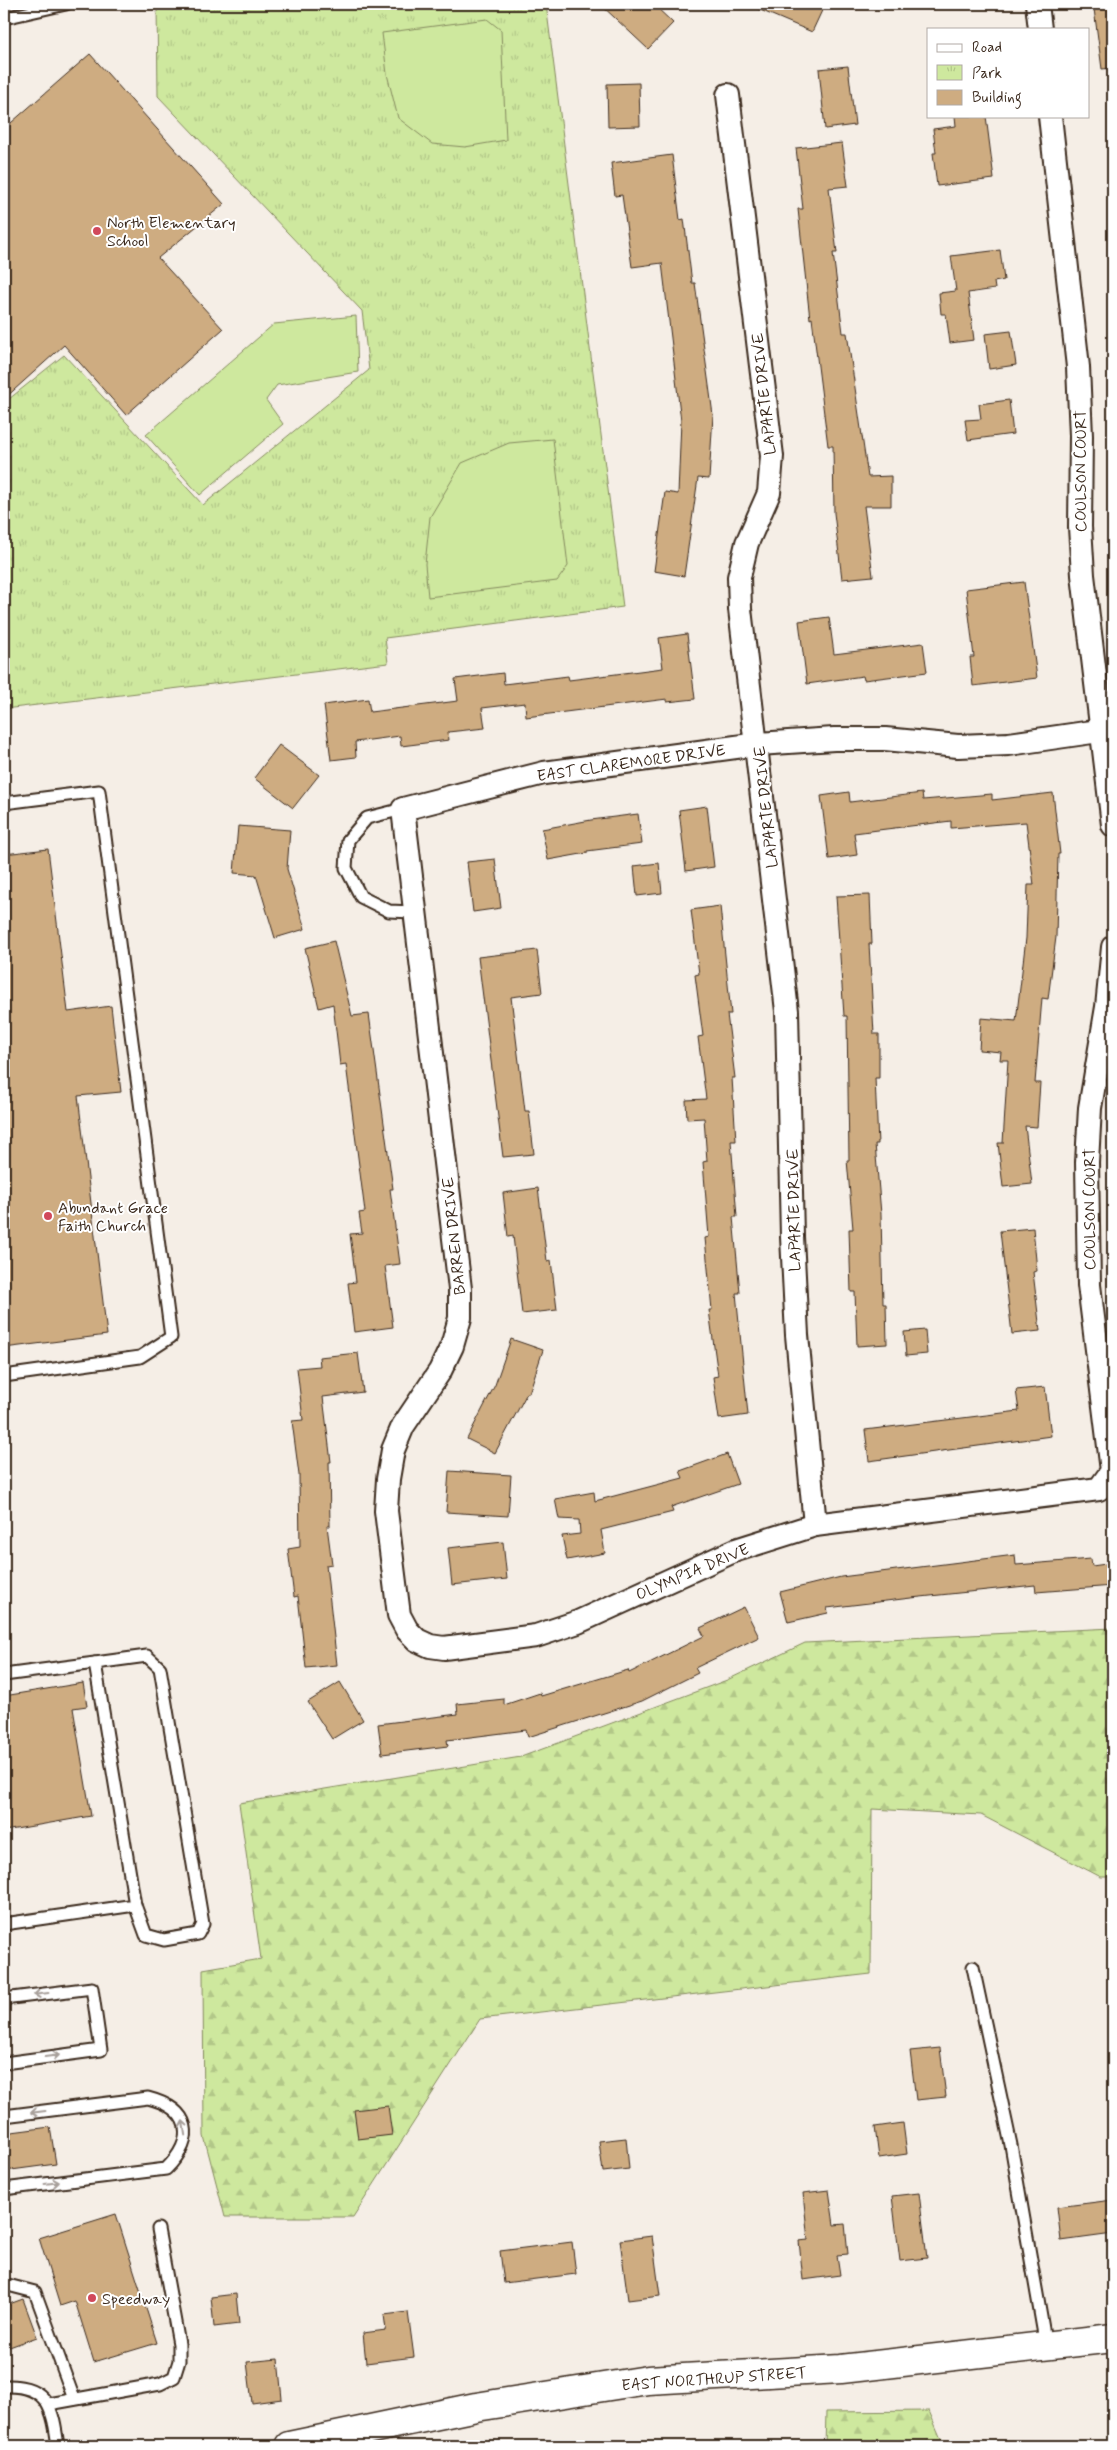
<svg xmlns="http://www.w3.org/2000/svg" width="1117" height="2450" font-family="Mynerve,sans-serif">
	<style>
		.forest { fill: url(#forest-firs); stroke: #84895e }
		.park { fill: url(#park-tufts); stroke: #84895e }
		.pitch { fill: #cee89e; stroke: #84895e }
		.building { fill: #ceac81; stroke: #3b2a1e }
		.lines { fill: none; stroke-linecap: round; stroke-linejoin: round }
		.lane-casing { stroke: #3b2a1e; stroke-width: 15 }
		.street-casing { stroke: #3b2a1e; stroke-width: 26 }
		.secondary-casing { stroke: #3b2a1e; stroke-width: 31 }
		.lane { stroke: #fff; stroke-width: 11 }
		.street { stroke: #fff; stroke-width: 22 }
		.secondary { stroke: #fff; stroke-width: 28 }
		.oneway { stroke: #a79f9a }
		.poi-dot { fill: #d1495b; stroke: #fff; stroke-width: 2 }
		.labels { text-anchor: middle; stroke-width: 4; stroke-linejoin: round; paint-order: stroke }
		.poi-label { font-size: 16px; fill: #3b2a1e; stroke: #fff; text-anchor: start }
		.street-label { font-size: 16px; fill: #3b2a1e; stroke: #fff }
	</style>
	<defs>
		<pattern id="forest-firs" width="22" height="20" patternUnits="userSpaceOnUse" patternTransform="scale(1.25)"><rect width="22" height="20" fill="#cee89e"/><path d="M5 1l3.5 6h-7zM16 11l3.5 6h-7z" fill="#b2c788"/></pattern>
		<pattern id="park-tufts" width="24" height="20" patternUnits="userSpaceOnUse" patternTransform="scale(1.25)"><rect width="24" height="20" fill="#cee89e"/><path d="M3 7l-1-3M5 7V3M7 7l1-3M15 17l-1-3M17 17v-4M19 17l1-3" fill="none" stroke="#b2c788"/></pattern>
	</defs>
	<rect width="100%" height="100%" fill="#f5eee6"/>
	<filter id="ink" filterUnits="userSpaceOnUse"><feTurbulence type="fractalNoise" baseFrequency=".02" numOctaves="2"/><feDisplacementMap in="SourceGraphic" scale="10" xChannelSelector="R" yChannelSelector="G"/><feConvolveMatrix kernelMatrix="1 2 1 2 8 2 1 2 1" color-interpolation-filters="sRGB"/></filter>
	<g filter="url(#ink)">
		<g class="forest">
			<path d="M1113 1628V1877H1101L981 1815 872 1809 871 1974 480 2019 353 2217H225L204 2136 203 1969 261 1959 239 1803 521 1757 727 1680 805 1643Z"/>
			<path d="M929 2411 944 2446H825L826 2412Z"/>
		</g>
		<path class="park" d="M157 4H546L623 607 385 638 388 663 4 709V403L64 355 203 505 369 370 362 311 158 96Z"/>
		<g class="pitch">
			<path d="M487 19 501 30 506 140 465 147 432 144 398 118 387 74 382 33Z"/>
			<path d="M356 316 358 372 277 385 266 400 283 424 200 495 146 435 274 324Z"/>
			<path d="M553 439 568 566 557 581 428 597 425 564 430 517 462 463 509 443Z"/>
		</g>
		<g class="building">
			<path d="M600 4H653L673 23 648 49Z"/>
			<path d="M746 4H825L812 32Z"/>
			<path d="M1113 6V68L1102 69 1094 9Z"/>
			<path d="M90 54 224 204 158 258 223 329 126 415 64 345 4 399V129Z"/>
			<path d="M848 66 855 125 825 129 819 69Z"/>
			<path d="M639 83 640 126 608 127 607 84Z"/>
			<path d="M955 116H986L994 179 937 186 933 153H936L933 129 956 126Z"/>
			<path d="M842 143 848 186 829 188 837 253H833L843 333H847L868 477 891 476V506H864L873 576 842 579 834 513 833 446H828L812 318 810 319 798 209H803L796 148Z"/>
			<path d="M672 155 680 220 684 219 692 283H695L713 415 709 479 698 478 684 576 654 571 665 492 678 494 681 421 662 263 632 267 622 195 615 196 611 163Z"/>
			<path d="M1000 250 1004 280 994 282 995 289 968 293 974 340 950 343 946 314H941L939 293 956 291 951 256Z"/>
			<path d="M1011 331 1016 365 989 369 985 334Z"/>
			<path d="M1009 400 1013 434 968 440 965 420 981 419 979 404Z"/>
			<path d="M1024 582 1037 678 973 686 970 657H974L966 589Z"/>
			<path d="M829 617 834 654 923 643 927 672 864 680 863 676 807 684 799 621Z"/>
			<path d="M687 634 695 699 667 702V699L526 717 525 703 482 708 485 728 448 732 449 740 401 746 400 736 355 742 356 757 331 760 324 705 368 699 370 712 458 701 455 679 503 673 504 684 568 676 569 680 663 668 659 638Z"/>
			<path d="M279 745 319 775 293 808 254 778Z"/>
			<path d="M849 792 850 802 922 793 923 800 992 794V800L1053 793 1060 854H1058L1056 937 1048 999 1042 998 1035 1083H1040L1037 1127 1025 1126 1032 1184 1003 1187 998 1143H1003L1008 1060H1000L1001 1052 979 1050 981 1018 1016 1021 1026 938 1028 885H1034L1026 822 951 828V821L854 833 857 855 829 859 821 796Z"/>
			<path d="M707 806 714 867 686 871 679 810Z"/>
			<path d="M638 814 642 844 587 851V853L548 860 542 829 591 820Z"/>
			<path d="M238 826 290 830 287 869 305 929 275 938 256 875 234 873Z"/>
			<path d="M48 849 68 1012 111 1006 121 1092 78 1096 107 1335 4 1348V854Z"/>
			<path d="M495 859 501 908 473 912 467 862Z"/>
			<path d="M659 863 662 893 637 896 634 866Z"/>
			<path d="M870 895 872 944H869L874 1034H879V1078H875L878 1144H875L881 1214 883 1304H886L887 1344 857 1346 855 1292H851L849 1229H853L847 1160H849L847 1016H844L836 896Z"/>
			<path d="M720 906 731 1014H727L735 1078H732L736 1141H731L737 1217H733L740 1293H736L748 1415 719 1419 713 1377 718 1376 709 1310H712L705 1238 709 1237 703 1162 707 1161 704 1118 687 1119 686 1100 706 1099 698 1037 703 1036 695 975 699 974 691 910Z"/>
			<path d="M334 941 352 1016 369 1014 393 1189H390L400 1264 385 1266 393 1327 354 1332 348 1283 356 1282 350 1234 362 1233 359 1213 365 1212 346 1064 340 1065 333 1004 319 1008 305 948Z"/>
			<path d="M537 950 542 993 511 997 525 1111H529L534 1154 503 1157 478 957Z"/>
			<path d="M538 1188 547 1261 551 1260 557 1310 522 1314 513 1236 508 1237 503 1193Z"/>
			<path d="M1033 1228 1037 1271 1033 1272 1040 1331 1012 1334 1000 1231Z"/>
			<path d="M925 1330 927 1354 906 1356 904 1332Z"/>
			<path d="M511 1339 543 1350 529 1393H527L495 1453 467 1439 495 1385Z"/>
			<path d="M358 1353 363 1392 323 1397 331 1462H329L330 1526H327L332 1564 326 1565 337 1665 306 1668 298 1596 294 1597 288 1549 300 1547 299 1475 292 1421 303 1420 297 1368 320 1366 319 1357Z"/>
			<path d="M1045 1387 1051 1436 869 1461 865 1430 1019 1411 1016 1390Z"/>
			<path d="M727 1454 738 1484 671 1507 673 1512 601 1530 605 1553 567 1560 562 1536 580 1534 579 1520 559 1519 555 1499 594 1492 595 1501 683 1478 680 1471Z"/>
			<path d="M449 1471 511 1475 508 1516 446 1512Z"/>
			<path d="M503 1542 507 1579 452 1585 448 1548Z"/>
			<path d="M1015 1555 1016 1565 1091 1559 1092 1566 1113 1563V1586L1036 1592 1035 1585 911 1598 827 1608 828 1613 788 1622 780 1592 841 1577Z"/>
			<path d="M744 1607 759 1637 695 1668 698 1673 642 1701 528 1737 526 1730 447 1740 448 1746 382 1754 378 1724 458 1714 457 1704 504 1699V1705L540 1693 541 1696 628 1670 629 1673 704 1636 700 1628Z"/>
			<path d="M340 1682 363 1720 332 1739 308 1702Z"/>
			<path d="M83 1683 87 1706 73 1708 91 1816 4 1831V1696Z"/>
			<path d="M940 2048 946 2097 916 2100 910 2051Z"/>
			<path d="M388 2106 392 2135 358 2139 354 2110Z"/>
			<path d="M903 2123 907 2154 879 2158 875 2127Z"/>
			<path d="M50 2127 56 2164 4 2171V2133Z"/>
			<path d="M626 2138 629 2169 603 2172 599 2141Z"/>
			<path d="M829 2190 834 2225 845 2224 848 2254 837 2255 840 2275 803 2280 799 2241 808 2240 803 2193Z"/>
			<path d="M919 2193 927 2258 900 2261 892 2196Z"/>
			<path d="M1113 2200V2234L1061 2241 1057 2207Z"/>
			<path d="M116 2214 157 2343 94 2362 75 2301 60 2306 39 2238Z"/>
			<path d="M652 2236 660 2296 628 2300 620 2240Z"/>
			<path d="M572 2242 576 2274 504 2283 500 2251Z"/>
			<path d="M236 2294 239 2324 214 2327 211 2297Z"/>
			<path d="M23 2299 37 2337 4 2349V2306Z"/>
			<path d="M408 2312 414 2357 366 2363 363 2333 386 2330 384 2315Z"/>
			<path d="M278 2359 282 2399 252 2403 247 2362Z"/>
		</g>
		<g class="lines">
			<defs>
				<g id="lane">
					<path d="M4 18 66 4"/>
					<path d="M4 803 99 791 171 1337 140 1357 4 1376"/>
					<path d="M403 809 367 818 348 840 346 868 361 897 389 911 414 912"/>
					<path d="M95 1663 147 1656 160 1668 203 1924 198 1934 164 1940 146 1935 135 1905"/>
					<path d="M4 1675 95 1663 135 1905 4 1924"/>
					<path d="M973 1967 1011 2145 1046 2346"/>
					<path d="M4 1999 92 1988 101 2050 4 2063"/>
					<path d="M4 2116 148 2098C191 2109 197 2138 166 2169L4 2189"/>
					<path d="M4 2284 35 2292 74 2399"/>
					<path d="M4 2386C49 2384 53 2410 58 2446"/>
					<path d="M49 2404 160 2384 174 2377 179 2361V2344L158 2229"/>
				</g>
				<g id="street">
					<path d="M1037 4 1040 29"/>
					<path d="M728 95 772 456 769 493 747 543 739 577 740 609 787 1011 792 1237 797 1335 815 1525"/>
					<path d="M1050 116 1078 367 1081 436 1080 527 1083 575 1113 825"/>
					<path d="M1113 729 1009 744 958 746 885 739H834L758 744 544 773 403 809 460 1289V1318L452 1346 440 1371 403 1426 393 1450 388 1479 386 1511 399 1615 407 1630 417 1640 430 1646 444 1648 536 1636 578 1622 736 1550 815 1525 1099 1489 1112 1471 1089 1285 1087 1162 1090 1108 1107 1007 1113 947"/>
				</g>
				<path id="secondary" d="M289 2446 476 2407 648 2380 841 2369 1113 2338"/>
			</defs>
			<use href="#lane" class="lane-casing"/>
			<use href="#street" class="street-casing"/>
			<use href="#secondary" class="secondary-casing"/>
			<use href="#lane" class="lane"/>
			<use href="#street" class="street"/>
			<use href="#secondary" class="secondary"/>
		</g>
		<defs><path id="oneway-shaft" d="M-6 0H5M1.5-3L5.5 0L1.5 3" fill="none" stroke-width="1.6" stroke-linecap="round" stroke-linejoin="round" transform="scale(1.25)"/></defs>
		<g class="oneway">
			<use href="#oneway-shaft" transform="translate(41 1994) rotate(173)"/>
			<use href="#oneway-shaft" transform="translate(52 2056) rotate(-7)"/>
			<use href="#oneway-shaft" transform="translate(38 2112) rotate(173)"/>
			<use href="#oneway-shaft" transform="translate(184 2128) rotate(-99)"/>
			<use href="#oneway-shaft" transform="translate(52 2183) rotate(-7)"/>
		</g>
	</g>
	<g class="poi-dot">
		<circle cx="97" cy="231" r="5"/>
		<circle cx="48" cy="1216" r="5"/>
		<circle cx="92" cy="2298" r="5"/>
	</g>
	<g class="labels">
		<g class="poi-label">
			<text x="107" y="228">North Elementary<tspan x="107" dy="18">School</tspan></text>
			<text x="58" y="1213">Abundant Grace<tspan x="58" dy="18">Faith Church</tspan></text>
			<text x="102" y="2304">Speedway</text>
		</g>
		<g class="street-label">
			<text transform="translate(763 394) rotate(-96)" y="6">LAPARTE DRIVE</text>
			<text transform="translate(1080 471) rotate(-90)" y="6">COULSON COURT</text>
			<text transform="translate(631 762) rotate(-8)" y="6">EAST CLAREMORE DRIVE</text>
			<text transform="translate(765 807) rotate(-96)" y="6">LAPARTE DRIVE</text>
			<text transform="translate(1089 1209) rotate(-90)" y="6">COULSON COURT</text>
			<text transform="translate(793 1210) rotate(-91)" y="6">LAPARTE DRIVE</text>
			<text transform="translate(453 1236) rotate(-96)" y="6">BARREN DRIVE</text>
			<text transform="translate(692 1571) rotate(-23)" y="6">OLYMPIA DRIVE</text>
			<text transform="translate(714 2378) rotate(-4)" y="6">EAST NORTHRUP STREET</text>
		</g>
	</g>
	<rect width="1117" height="2450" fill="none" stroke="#fff" stroke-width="20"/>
	<rect x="10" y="10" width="1097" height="2430" fill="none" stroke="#3b2a1e" stroke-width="2" filter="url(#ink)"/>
	<rect x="927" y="28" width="162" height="90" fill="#ffffff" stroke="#b1aaa5"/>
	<rect x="937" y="44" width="25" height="8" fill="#ffffff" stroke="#b1aaa5"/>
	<text x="972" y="52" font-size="15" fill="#3b2a1e">Road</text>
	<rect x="937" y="65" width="25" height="15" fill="url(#park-tufts)" stroke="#b1aaa5"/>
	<text x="972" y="78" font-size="15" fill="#3b2a1e">Park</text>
	<rect x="937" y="90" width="25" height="15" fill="#ceac81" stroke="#b1aaa5"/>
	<text x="972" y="102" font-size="15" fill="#3b2a1e">Building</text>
</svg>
